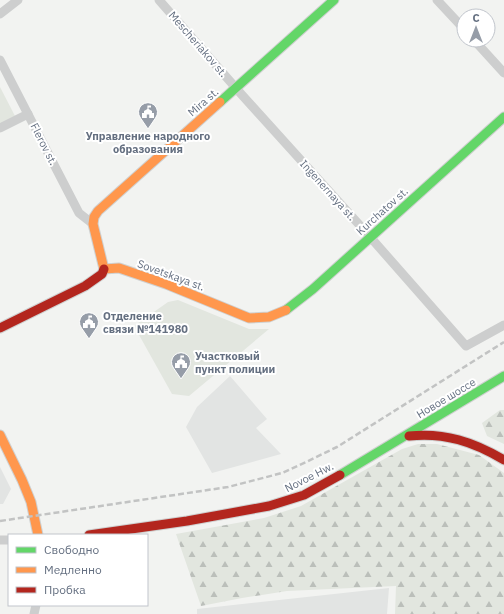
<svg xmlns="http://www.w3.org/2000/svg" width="504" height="614" font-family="'IBM Plex Sans',sans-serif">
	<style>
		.built { fill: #e2e4e3 }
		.forest { fill: url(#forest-firs) }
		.green { fill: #e2e6df }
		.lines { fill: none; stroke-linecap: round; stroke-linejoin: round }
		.fast-casing { stroke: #cfd0d0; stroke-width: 11 }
		.slow-casing { stroke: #cfd0d0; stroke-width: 11 }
		.jam-casing { stroke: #cfd0d0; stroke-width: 11 }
		.street { stroke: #cdcece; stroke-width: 9 }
		.fast { stroke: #63d668; stroke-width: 9 }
		.slow { stroke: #ff974d; stroke-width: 9 }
		.jam { stroke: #b3261e; stroke-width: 9 }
		.rail { stroke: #c2c3c3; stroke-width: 2.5; stroke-dasharray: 6 3; stroke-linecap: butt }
		.labels { text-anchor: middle; stroke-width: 4; stroke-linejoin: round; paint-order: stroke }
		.street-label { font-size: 11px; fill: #646f80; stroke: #fff }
		.poi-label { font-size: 11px; font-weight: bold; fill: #646f80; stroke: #fff; text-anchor: start }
	</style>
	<defs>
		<pattern id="forest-firs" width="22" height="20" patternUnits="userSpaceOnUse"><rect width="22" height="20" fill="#e2e6df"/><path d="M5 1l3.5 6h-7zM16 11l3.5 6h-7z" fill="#bbbfba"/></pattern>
	</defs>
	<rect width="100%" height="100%" fill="#f2f3f1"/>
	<g class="built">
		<path d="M230 376 267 419 256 428 281 454 212 473 186 427 197 407Z"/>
		<path d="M0 467 11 489 3 504H0Z"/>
		<path d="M389 588 387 614H197V609Z"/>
	</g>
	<g class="forest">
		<path d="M500 410H504V444L487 436 482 423Z"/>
		<path d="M418 444H437L479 455 504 473V614H395L396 586 287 591 242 598 201 606 176 534 264 518 301 506 402 449Z"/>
	</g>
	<g class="green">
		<path d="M0 87 15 116 0 124Z"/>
		<path d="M178 300 249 329H269L189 396 172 394 134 326 168 302Z"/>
	</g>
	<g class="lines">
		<defs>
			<g id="fast">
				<path d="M220 102 334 0"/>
				<path d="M286 310 313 289 504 117"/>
				<path d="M340 475 504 376"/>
			</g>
			<g id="slow">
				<path d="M104 269 119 268 166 284 249 318 269 317 286 310"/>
				<path d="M104 269 93 224 94 217 98 211 220 102"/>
				<path d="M0 435 22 480 31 502 38 535"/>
			</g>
			<g id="jam">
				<path d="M0 328 85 286 102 274 104 269"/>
				<path d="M409 436C444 432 474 442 504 460"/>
				<path d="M89 535 187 521 269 506 304 495 340 475"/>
			</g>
		</defs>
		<use href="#fast" class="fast-casing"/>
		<use href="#slow" class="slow-casing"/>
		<use href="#jam" class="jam-casing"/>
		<g class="street">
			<path d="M159 0 242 95 364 230 466 346 504 325"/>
			<path d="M437 0 464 29"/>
			<path d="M0 14 18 0"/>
			<path d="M474 40 504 73"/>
			<path d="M0 60 79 213 93 224"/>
			<path d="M0 128 28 114"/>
			<path d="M0 540H9"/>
			<path d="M34 614 36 605"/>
		</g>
		<use href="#fast" class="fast"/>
		<use href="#slow" class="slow"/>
		<use href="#jam" class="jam"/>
		<path class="rail" d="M0 521 228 487 282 473 306 462 337 447 504 342"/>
	</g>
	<defs>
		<symbol id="civic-pin" viewBox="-11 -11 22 30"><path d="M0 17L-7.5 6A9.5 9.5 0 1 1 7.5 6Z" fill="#969da8" stroke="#fff"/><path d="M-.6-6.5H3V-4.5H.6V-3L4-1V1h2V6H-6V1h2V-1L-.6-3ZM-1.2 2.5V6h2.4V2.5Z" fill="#fff"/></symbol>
	</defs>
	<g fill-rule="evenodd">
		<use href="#civic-pin" x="137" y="101" width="22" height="30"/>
		<use href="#civic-pin" x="78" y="311" width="22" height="30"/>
		<use href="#civic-pin" x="170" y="351" width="22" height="30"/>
	</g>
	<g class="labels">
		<g class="street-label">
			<text transform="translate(198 44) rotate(49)" y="4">Mescheriakov st.</text>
			<text transform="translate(203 102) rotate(-41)" y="4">Mira st.</text>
			<text transform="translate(44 144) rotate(63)" y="4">Flerov st.</text>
			<text transform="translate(328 190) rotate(48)" y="4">Ingenernaya st.</text>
			<text transform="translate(382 211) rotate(-42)" y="4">Kurchatov st.</text>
			<text transform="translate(171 275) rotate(20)" y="4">Sovetskaya st.</text>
			<text transform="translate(446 398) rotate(-31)" y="4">Новое шоссе</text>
			<text transform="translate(309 477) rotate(-27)" y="4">Novoe Hw.</text>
		</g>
		<g class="poi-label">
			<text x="148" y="140" text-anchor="middle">Управление народного<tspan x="148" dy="13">образования</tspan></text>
			<text x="103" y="320">Отделение<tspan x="103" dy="13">связи №141980</tspan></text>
			<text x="195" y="360">Участковый<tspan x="195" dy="13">пункт полиции</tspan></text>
		</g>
	</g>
	<rect x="8" y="534" width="140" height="72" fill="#ffffff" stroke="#c1c5cc"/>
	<rect x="16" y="547" width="20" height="6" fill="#63d668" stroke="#c1c5cc"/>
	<text x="44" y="554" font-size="12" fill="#646f80">Свободно</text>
	<rect x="16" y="567" width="20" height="6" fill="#ff974d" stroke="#c1c5cc"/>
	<text x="44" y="574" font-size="12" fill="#646f80">Медленно</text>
	<rect x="16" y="587" width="20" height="6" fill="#b3261e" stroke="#c1c5cc"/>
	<text x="44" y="594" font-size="12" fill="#646f80">Пробка</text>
	<g transform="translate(476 28)"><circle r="19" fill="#ffffff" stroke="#c1c5cc"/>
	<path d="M0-3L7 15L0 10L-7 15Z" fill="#969da8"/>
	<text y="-6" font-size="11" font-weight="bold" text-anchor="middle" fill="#646f80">С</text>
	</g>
</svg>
